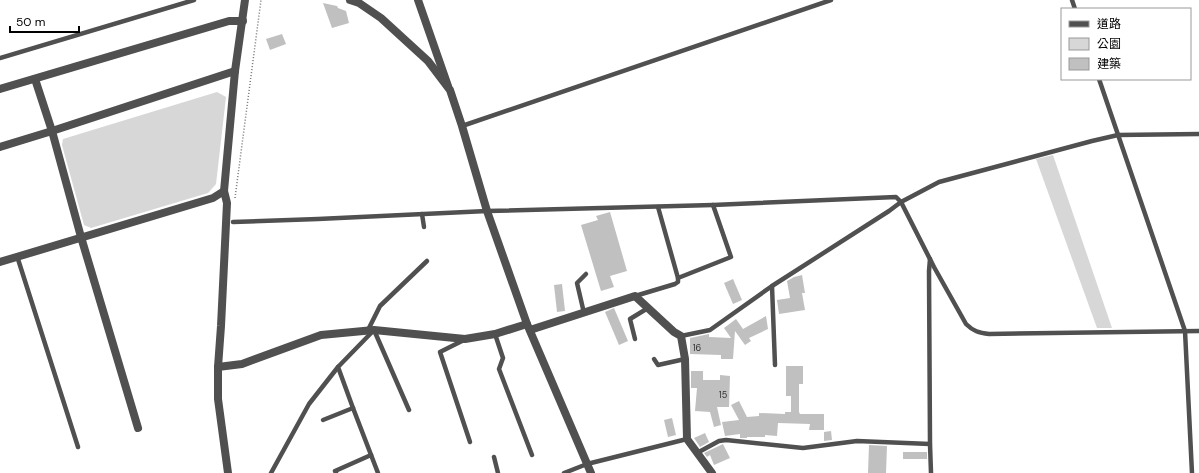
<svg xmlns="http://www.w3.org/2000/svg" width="1199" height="473" font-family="'DM Sans','Noto Sans TC',sans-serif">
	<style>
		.green { fill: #d7d7d7 }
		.building { fill: #c0c0c0 }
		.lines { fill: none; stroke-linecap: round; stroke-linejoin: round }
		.path { stroke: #727272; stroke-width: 1.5; stroke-dasharray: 1 2; stroke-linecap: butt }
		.service { stroke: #505050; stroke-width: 4.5 }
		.minor { stroke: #505050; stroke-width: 8 }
		.tertiary { stroke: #505050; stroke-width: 8 }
		.labels { text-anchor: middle; stroke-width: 3.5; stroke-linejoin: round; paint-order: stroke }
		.number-label { font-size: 9px; fill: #303030 }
	</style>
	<rect width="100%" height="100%" fill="#fff"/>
	<g class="green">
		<path d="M217 92 226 97 216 184 208 193 91 228 84 225 62 145 63 139Z"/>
		<path d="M1053 155 1112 328H1097L1036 159Z"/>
	</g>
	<g class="building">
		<path d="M323 3 337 6 338 8 346 11 349 23 332 28Z"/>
		<path d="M282 34 286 44 270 50 266 39Z"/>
		<path d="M610 212 627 271 610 276 614 287 601 291 581 225 598 220 596 216Z"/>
		<path d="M802 275 805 293H802L805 310 779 314 777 300 790 298 787 281 794 277Z"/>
		<path d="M733 279 742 300 733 304 724 283Z"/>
		<path d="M562 284 565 311 557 312 554 285Z"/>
		<path d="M614 308 628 341 619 345 605 312Z"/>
		<path d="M766 316 768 329 749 338 751 341 745 345 735 331 733 359H721V355L690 354V338L709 334V337L731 338 724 328 736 319 743 329Z"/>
		<path d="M786 366H803V384H799V412L800 414H824V430H809L810 424 778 423 777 436 765 435V437H747V438H740V434L725 436 722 422 739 420 731 405 739 401 747 417 759 416V413L785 414V412H791V396H786Z"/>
		<path d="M691 371H703V380H720V375L730 376 729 407H717L721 425 714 427 710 412 695 411 697 388H691Z"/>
		<path d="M672 418 676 435 668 437 664 420Z"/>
		<path d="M831 431 832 440 824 441V432Z"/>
		<path d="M705 433 709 442 700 447 694 438Z"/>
		<path d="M723 444 730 458 714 465 710 455 707 457 704 453Z"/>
		<path d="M869 445 887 446 886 473H868Z"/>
		<rect x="903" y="452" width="24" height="7"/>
	</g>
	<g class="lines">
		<path class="path" d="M235 198 261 0"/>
		<g class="service">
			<path d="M1072 0 1075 9"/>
			<path d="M0 58 194 0"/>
			<path d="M1099 79 1185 331 1192 473"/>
			<path d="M462 126 831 0"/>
			<path d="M658 207 678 278"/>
			<path d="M422 214 424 227"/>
			<path d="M233 222 318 219 487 211 713 205 896 197 901 202 934 267 966 324C973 331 979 333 989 334L1199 331"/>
			<path d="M17 256 78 447"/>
			<path d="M772 286 775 365"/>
			<path d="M635 296 675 284 678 282V278L731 257 713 205"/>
			<path d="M584 313 577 283 586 274"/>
			<path d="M368 330 380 306 427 261"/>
			<path d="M495 334 503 358 499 369 532 455"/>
			<path d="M681 336 710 330 772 286 889 211 901 202 939 182 1092 141 1118 135 1199 134"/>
			<path d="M635 339 630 319 648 308"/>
			<path d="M464 340 440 352 470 442"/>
			<path d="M654 359 658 365 685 359"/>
			<path d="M323 420 353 408"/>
			<path d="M930 444 931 473"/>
			<path d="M697 453 719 441 726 440 803 448 857 441 930 444 929 271 930 259"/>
			<path d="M494 457 498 473"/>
			<path d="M271 473 309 404 338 367"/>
			<path d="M336 473 335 471 371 455"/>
			<path d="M378 473 353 408 338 367 374 330 409 410"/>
			<path d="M564 473 587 464 687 439"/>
		</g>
		<g class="minor">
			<path d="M418 0 448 86"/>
			<path d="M35 79 52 131 81 237 138 428"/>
			<path d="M0 89 229 21H243"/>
			<path d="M0 147 52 131 235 71"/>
			<path d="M224 191 227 203 221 326 218 367V399L228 473"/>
			<path d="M0 262 213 198 224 191 235 71 245 0"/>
			<path d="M530 330 635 296 674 332 681 336 685 359 687 439 712 473"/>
			<path d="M218 367 242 364 321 335 374 330 465 339 495 334 527 324"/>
		</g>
		<path class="tertiary" d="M350 0 359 3 381 18 428 61 450 90 462 126 487 211 527 324 591 473"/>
	</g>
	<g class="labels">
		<g class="number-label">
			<text x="697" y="351">16</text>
			<text x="723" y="398">15</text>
		</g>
	</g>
	<rect x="1061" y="8" width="130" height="72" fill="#ffffff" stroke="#999999"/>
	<rect x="1069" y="21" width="20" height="6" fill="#505050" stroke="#999999"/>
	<text x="1097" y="28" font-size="12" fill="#000000">道路</text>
	<rect x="1069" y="38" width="20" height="12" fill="#d7d7d7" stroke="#999999"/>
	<text x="1097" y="48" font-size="12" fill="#000000">公園</text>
	<rect x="1069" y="58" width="20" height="12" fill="#c0c0c0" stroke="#999999"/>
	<text x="1097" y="68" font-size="12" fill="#000000">建築</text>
	<path d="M10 26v6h69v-6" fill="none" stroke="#000000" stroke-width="2"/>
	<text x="16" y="26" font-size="12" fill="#000000" stroke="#ffffff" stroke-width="3" paint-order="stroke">50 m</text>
</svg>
